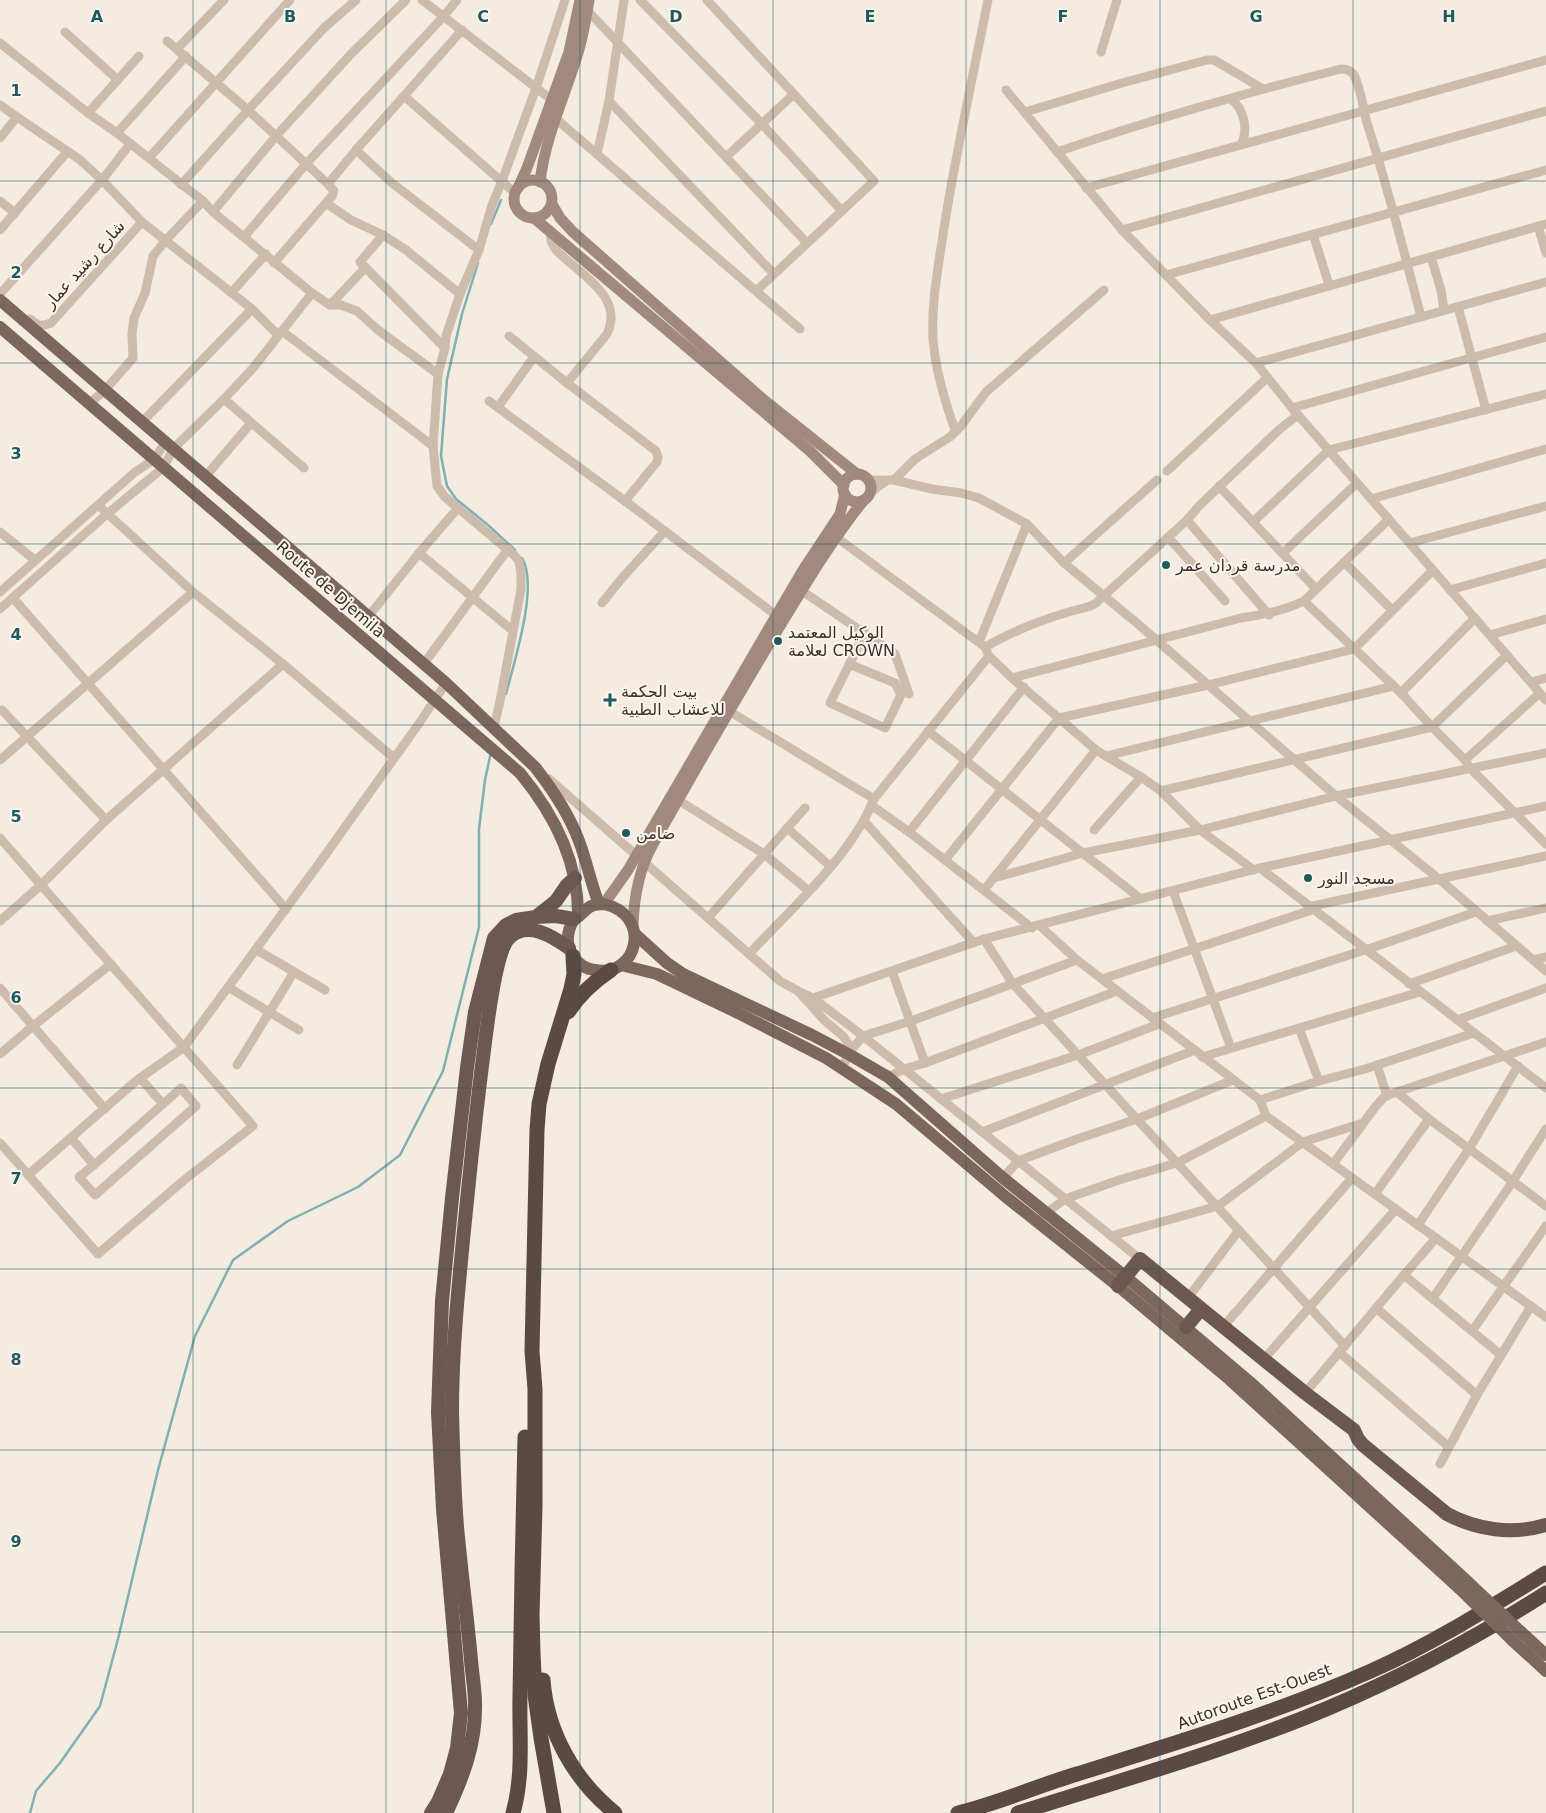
<svg xmlns="http://www.w3.org/2000/svg" width="1546" height="1813" font-family="'DejaVu Sans',Cairo,sans-serif">
	<style>
		.lines { fill: none; stroke-linecap: round; stroke-linejoin: round }
		.stream { stroke: #7fb0b2; stroke-width: 2.5 }
		.minor { stroke: #cdbbac; stroke-width: 9 }
		.secondary { stroke: #a18a7d; stroke-width: 11 }
		.primary { stroke: #7d675c; stroke-width: 12 }
		.trunk { stroke: #6c584f; stroke-width: 14 }
		.motorway { stroke: #5c4a42; stroke-width: 15 }
		.primary-bridge { stroke: #7d675c; stroke-width: 12 }
		.grid { fill: none; stroke: #1f5a5e; stroke-width: 1; stroke-opacity: 0.55 }
		.poi-dot { fill: #1f5a5e; stroke: #fbf5ee; stroke-width: 2 }
		.labels { text-anchor: middle; stroke-width: 4; stroke-linejoin: round; paint-order: stroke }
		.street-label { font-size: 16px; fill: #3b302b; stroke: #fbf5ee }
		.poi-label { font-size: 16px; fill: #3b302b; stroke: #fbf5ee; text-anchor: start }
		.grid-label { font-size: 16px; text-anchor: middle; font-weight: bold; fill: #1f5a5e; stroke: #fbf5ee; stroke-width: 4; stroke-linejoin: round; paint-order: stroke }
	</style>
	<rect width="100%" height="100%" fill="#f4ebe1"/>
	<g class="lines">
		<g class="stream">
			<path d="M491 224 501 200"/>
			<path d="M478 263 462 314 447 379 441 456 447 486 456 499 488 525 515 550"/>
			<path d="M506 694C514 662 539 586 522 558"/>
			<path d="M30 1813 36 1791 60 1763 100 1706 118 1639 158 1470 195 1336 233 1260 288 1221 358 1187 400 1155 443 1071 479 927V829L485 780 491 752"/>
		</g>
		<g class="minor">
			<path d="M356 0 324 28 248 110 328 184 356 150 392 183 479 250"/>
			<path d="M422 0 552 100"/>
			<path d="M640 0 762 124 842 211"/>
			<path d="M707 0 874 181 756 291"/>
			<path d="M587 10 807 243"/>
			<path d="M462 30 404 96 515 193"/>
			<path d="M65 32 118 80"/>
			<path d="M167 41 248 110 181 185"/>
			<path d="M0 43 88 113 117 133 203 201 213 212 312 293 330 305H341L357 311 378 330 438 374"/>
			<path d="M177 49 224 0"/>
			<path d="M1101 52 1117 0"/>
			<path d="M1006 90 1122 230 1210 320 1256 363 1292 408 1546 700"/>
			<path d="M1231 99C1244 109 1249 130 1241 145"/>
			<path d="M609 101 774 274"/>
			<path d="M0 105 17 117 0 138"/>
			<path d="M1025 112 1122 83 1207 60H1214L1221 64 1263 89"/>
			<path d="M88 113 139 56"/>
			<path d="M17 117 79 159 102 180 142 222 252 309 278 335"/>
			<path d="M555 118 800 329"/>
			<path d="M117 133 186 56"/>
			<path d="M356 150 404 96"/>
			<path d="M1057 152C1150 120 1245 93 1341 69 1346 69 1351 70 1354 75 1361 89 1363 108 1367 123 1388 187 1404 252 1421 317"/>
			<path d="M597 154 609 101 624 0"/>
			<path d="M726 157 794 94"/>
			<path d="M149 158 290 0"/>
			<path d="M1086 188 1546 60"/>
			<path d="M0 201 15 213"/>
			<path d="M326 203 332 196 334 191 328 184"/>
			<path d="M213 212 276 136 351 54 406 0"/>
			<path d="M1538 226 1546 253"/>
			<path d="M0 230 67 152"/>
			<path d="M550 230 551 241 556 250C579 274 625 296 607 334L567 383"/>
			<path d="M1122 230 1546 111"/>
			<path d="M1313 234 1329 285"/>
			<path d="M383 235 360 262 445 348"/>
			<path d="M244 237 306 164 444 16 457 0"/>
			<path d="M1431 257 1441 290 1444 310"/>
			<path d="M274 263 326 203 351 220 383 235 406 250 460 294"/>
			<path d="M1166 275 1546 170"/>
			<path d="M231 293 266 254"/>
			<path d="M0 294 102 180 130 144"/>
			<path d="M330 305 365 268"/>
			<path d="M1458 307 1486 410"/>
			<path d="M30 319C38 326 41 327 51 323L142 222"/>
			<path d="M1210 320 1546 224"/>
			<path d="M282 331 433 446 437 486 445 497 515 556 519 561 521 574V589L500 701 494 727"/>
			<path d="M509 336 567 383 656 451 658 457 657 462 625 501"/>
			<path d="M1256 363 1546 282"/>
			<path d="M224 399 304 468"/>
			<path d="M489 401 625 501 781 619"/>
			<path d="M90 403 105 390 133 358 132 334 134 318 145 293 153 256 165 241 203 201"/>
			<path d="M498 407 534 357"/>
			<path d="M1292 408 1546 337"/>
			<path d="M142 422 252 309"/>
			<path d="M955 430C945 402 935 369 933 338 931 301 939 264 944 228 956 152 973 76 988 0"/>
			<path d="M433 446 438 374 445 348 446 336 460 294 479 250 492 205 502 181 536 88 565 0"/>
			<path d="M1167 471 1267 378"/>
			<path d="M205 477 251 423"/>
			<path d="M869 480H894L932 489 961 493 979 498 1027 524 1064 563 1138 624 1336 796 1439 879 1546 971"/>
			<path d="M894 480 915 459 950 437 961 426 986 392 1104 290"/>
			<path d="M1219 486 1316 589"/>
			<path d="M870 493 886 481"/>
			<path d="M1371 499 1546 449"/>
			<path d="M98 505 193 592 283 664 394 758"/>
			<path d="M1187 520 1269 615"/>
			<path d="M1253 522 1329 450 1546 394"/>
			<path d="M0 532 35 560"/>
			<path d="M836 537 985 647"/>
			<path d="M1168 537 1225 601"/>
			<path d="M1410 543 1546 506"/>
			<path d="M419 553 513 631"/>
			<path d="M1283 553 1357 483"/>
			<path d="M1344 562 1392 610"/>
			<path d="M1064 563 1157 480"/>
			<path d="M1450 590 1546 563"/>
			<path d="M802 591 895 654 909 694"/>
			<path d="M0 592 135 472 155 459 165 442"/>
			<path d="M13 598 286 909"/>
			<path d="M1304 601 1401 693 1432 727 1465 760 1471 769 1546 844"/>
			<path d="M602 603 622 578 665 531"/>
			<path d="M0 609 107 514 164 467 173 449 224 399 253 368 312 293"/>
			<path d="M368 617 419 553 458 508"/>
			<path d="M1490 635 1546 619"/>
			<path d="M979 642 1027 524"/>
			<path d="M849 664 895 683 901 695 885 728 830 703 865 633"/>
			<path d="M423 665 508 549"/>
			<path d="M1012 678 1241 618C1264 615 1283 611 1304 601L1389 519"/>
			<path d="M1531 682 1546 678"/>
			<path d="M1401 693 1475 618"/>
			<path d="M2 710 106 820"/>
			<path d="M729 711 874 799"/>
			<path d="M928 731 1141 899"/>
			<path d="M1106 756 1394 686"/>
			<path d="M0 760 193 592"/>
			<path d="M1465 760 1540 693"/>
			<path d="M549 779 780 981 798 991 825 1021 843 1036 852 1049"/>
			<path d="M1161 791 1432 727 1507 655"/>
			<path d="M678 800 764 854 809 891"/>
			<path d="M871 805 909 832 1032 928"/>
			<path d="M864 821 974 943"/>
			<path d="M787 828 830 866"/>
			<path d="M1094 830 1141 777"/>
			<path d="M909 832 1024 687"/>
			<path d="M0 838 41 885 106 820 283 664"/>
			<path d="M945 860 1059 718 1208 685 1354 649 1433 570"/>
			<path d="M1260 868 1546 1088"/>
			<path d="M1254 870 1200 830 1161 791 1141 777 1096 750 1012 678 989 656 985 647C1018 628 1054 615 1091 606L1096 603 1187 520 1199 506 1281 428 1298 415"/>
			<path d="M994 878 1083 853 1200 830 1336 796 1546 753"/>
			<path d="M984 890 1096 750"/>
			<path d="M1173 891 1231 1048"/>
			<path d="M1308 907 1546 856"/>
			<path d="M708 918 805 808"/>
			<path d="M0 921 41 885 253 1126 183 1181 98 1254 0 1143"/>
			<path d="M1487 921 1546 908"/>
			<path d="M1039 925 1077 960 1260 1100 1266 1116 1546 1317"/>
			<path d="M984 939 1013 984 1345 1346"/>
			<path d="M257 950 325 990"/>
			<path d="M749 954C790 910 852 855 874 799L989 656"/>
			<path d="M1533 960 1546 957"/>
			<path d="M892 971 925 1063"/>
			<path d="M1102 979 1312 910"/>
			<path d="M1409 984 1516 946"/>
			<path d="M228 987 299 1030"/>
			<path d="M0 988 105 1109"/>
			<path d="M798 991 813 998 863 1036 1140 1259"/>
			<path d="M813 998 984 939 1260 868 1546 806"/>
			<path d="M1152 1018 1365 950 1476 912"/>
			<path d="M1457 1020 1546 988"/>
			<path d="M1299 1028 1319 1081"/>
			<path d="M0 1054 33 1026 111 964"/>
			<path d="M1202 1057 1420 992"/>
			<path d="M237 1065 294 972"/>
			<path d="M1377 1065 1387 1096"/>
			<path d="M842 1067 852 1049 863 1036 911 1021 1077 960"/>
			<path d="M888 1077 904 1069 925 1063 1117 991"/>
			<path d="M1397 1092 1429 1119 1546 1206"/>
			<path d="M941 1099 1078 1055 1159 1024"/>
			<path d="M1260 1100 1319 1081 1365 1069 1474 1033"/>
			<path d="M982 1132 1195 1050"/>
			<path d="M71 1138 94 1165 163 1104 140 1078"/>
			<path d="M1333 1164 1376 1106 1385 1096 1546 1042"/>
			<path d="M94 1165 79 1177 95 1195 196 1106 181 1088 163 1104"/>
			<path d="M28 1175 136 1081 184 1047 318 865 420 722 446 683"/>
			<path d="M1003 1178 1018 1161 1077 1139 1137 1119 1233 1080"/>
			<path d="M1375 1194 1429 1119"/>
			<path d="M1042 1216 1065 1199 1119 1180 1177 1163 1266 1116"/>
			<path d="M1418 1225 1469 1149 1518 1066"/>
			<path d="M1111 1236 1218 1206 1303 1142 1363 1123"/>
			<path d="M1404 1275 1436 1238"/>
			<path d="M1188 1298 1239 1230"/>
			<path d="M1433 1298 1513 1181 1546 1129"/>
			<path d="M1376 1308 1477 1395"/>
			<path d="M1223 1327 1352 1178"/>
			<path d="M1472 1331 1546 1226"/>
			<path d="M1339 1352 1449 1447"/>
			<path d="M1264 1359 1396 1209"/>
			<path d="M1305 1393 1404 1275 1501 1355"/>
			<path d="M1440 1464 1477 1395 1531 1306"/>
		</g>
		<g class="secondary">
			<circle cx="533" cy="199" r="19"/>
			<path d="M540 182C545 138 564 98 577 56 583 38 586 19 589 0"/>
			<path d="M518 188 527 168 569 52 580 0"/>
			<path d="M552 204 560 218 573 232 764 400 857 474"/>
			<path d="M534 218 810 451 844 485"/>
			<circle cx="857" cy="488" r="14"/>
			<path d="M604 904 628 870 776 616 803 570 840 514 845 494"/>
			<path d="M633 925C634 898 639 870 652 846 692 775 732 705 774 636 802 590 830 542 864 500"/>
		</g>
		<g class="primary">
			<path d="M0 300 446 683 535 767C553 790 569 814 579 841 587 862 591 884 599 904"/>
			<path d="M0 327 520 773C554 814 579 862 578 917"/>
			<path d="M604 904C653 915 638 978 595 970 586 969 578 964 573 956 565 944 567 931 574 919 587 913 584 904 604 904Z"/>
			<path d="M635 934 667 963 683 974 812 1035 850 1055 888 1077 1003 1178 1126 1277 1251 1383 1468 1582"/>
			<path d="M621 965 657 974 738 1013 826 1058 896 1104 1006 1197 1118 1286 1229 1379 1459 1588"/>
			<path d="M1521 1632 1546 1655"/>
			<path d="M1512 1640 1546 1671"/>
		</g>
		<g class="trunk">
			<path d="M537 916 556 901 567 885 575 878"/>
			<path d="M1118 1286 1140 1259 1305 1393 1354 1430 1358 1439 1363 1445 1447 1514C1477 1530 1512 1535 1546 1525"/>
			<path d="M1186 1327 1201 1309"/>
			<path d="M431 1813 438 1802 450 1774 457 1748 461 1713 443 1509 438 1412 442 1301 452 1198 467 1068 475 1012 494 938 506 925 516 920 536 917 556 916 574 919"/>
			<path d="M446 1813C463 1777 476 1743 475 1703 475 1689 472 1674 471 1660 467 1616 461 1571 457 1527 454 1489 453 1450 452 1412 452 1351 458 1291 464 1230 470 1170 476 1110 484 1050 487 1028 495 952 509 938 527 920 552 936 569 948"/>
		</g>
		<g class="motorway">
			<path d="M568 1012C580 994 593 982 611 970"/>
			<path d="M543 1680C547 1732 574 1780 615 1813"/>
			<path d="M513 1813C524 1774 519 1735 520 1696 521 1610 523 1523 525 1437"/>
			<path d="M554 1813 541 1738 535 1695 533 1653 532 1615 535 1507V1389L532 1351 535 1217 537 1130 539 1104 548 1064 571 989 574 974 573 956"/>
			<path d="M958 1813C999 1803 1037 1786 1077 1774 1176 1743 1276 1713 1371 1671 1432 1644 1489 1608 1546 1573"/>
			<path d="M1018 1813C1121 1780 1226 1751 1326 1709 1402 1677 1476 1638 1546 1593"/>
		</g>
		<g class="primary-bridge">
			<path d="M1468 1582 1521 1632"/>
			<path d="M1459 1588 1512 1640"/>
		</g>
	</g>
	<path class="grid" d="M193 0V1813M386 0V1813M580 0V1813M773 0V1813M966 0V1813M1160 0V1813M1353 0V1813M0 181H1546M0 363H1546M0 544H1546M0 725H1546M0 906H1546M0 1088H1546M0 1269H1546M0 1450H1546M0 1632H1546"/>
	<g class="poi-dot">
		<circle cx="1166" cy="565" r="5"/>
		<circle cx="778" cy="641" r="5"/>
		<path d="M607.5 692.5h5v5h5v5h-5v5h-5v-5h-5v-5h5z"/>
		<circle cx="626" cy="833" r="5"/>
		<circle cx="1308" cy="878" r="5"/>
	</g>
	<g class="labels">
		<g class="street-label">
			<text transform="translate(84 264) rotate(-48)" y="6">شارع رشيد عمار</text>
			<text transform="translate(331 589) rotate(41)" y="6">Route de Djemila</text>
			<text transform="translate(1254 1696) rotate(-20)" y="6">Autoroute Est-Ouest</text>
		</g>
		<g class="poi-label">
			<text x="1176" y="571">مدرسة قردان عمر</text>
			<text x="788" y="638">الوكيل المعتمد<tspan x="788" dy="18">لعلامة CROWN</tspan></text>
			<text x="621" y="697">بيت الحكمة<tspan x="621" dy="18">للاعشاب الطبية</tspan></text>
			<text x="636" y="839">ضامن</text>
			<text x="1318" y="884">مسجد النور</text>
		</g>
	</g>
	<g class="grid-label">
		<text x="97" y="22">A</text>
		<text x="290" y="22">B</text>
		<text x="483" y="22">C</text>
		<text x="676" y="22">D</text>
		<text x="870" y="22">E</text>
		<text x="1063" y="22">F</text>
		<text x="1256" y="22">G</text>
		<text x="1449" y="22">H</text>
		<text x="16" y="96">1</text>
		<text x="16" y="278">2</text>
		<text x="16" y="459">3</text>
		<text x="16" y="640">4</text>
		<text x="16" y="822">5</text>
		<text x="16" y="1003">6</text>
		<text x="16" y="1184">7</text>
		<text x="16" y="1365">8</text>
		<text x="16" y="1547">9</text>
	</g>
</svg>
